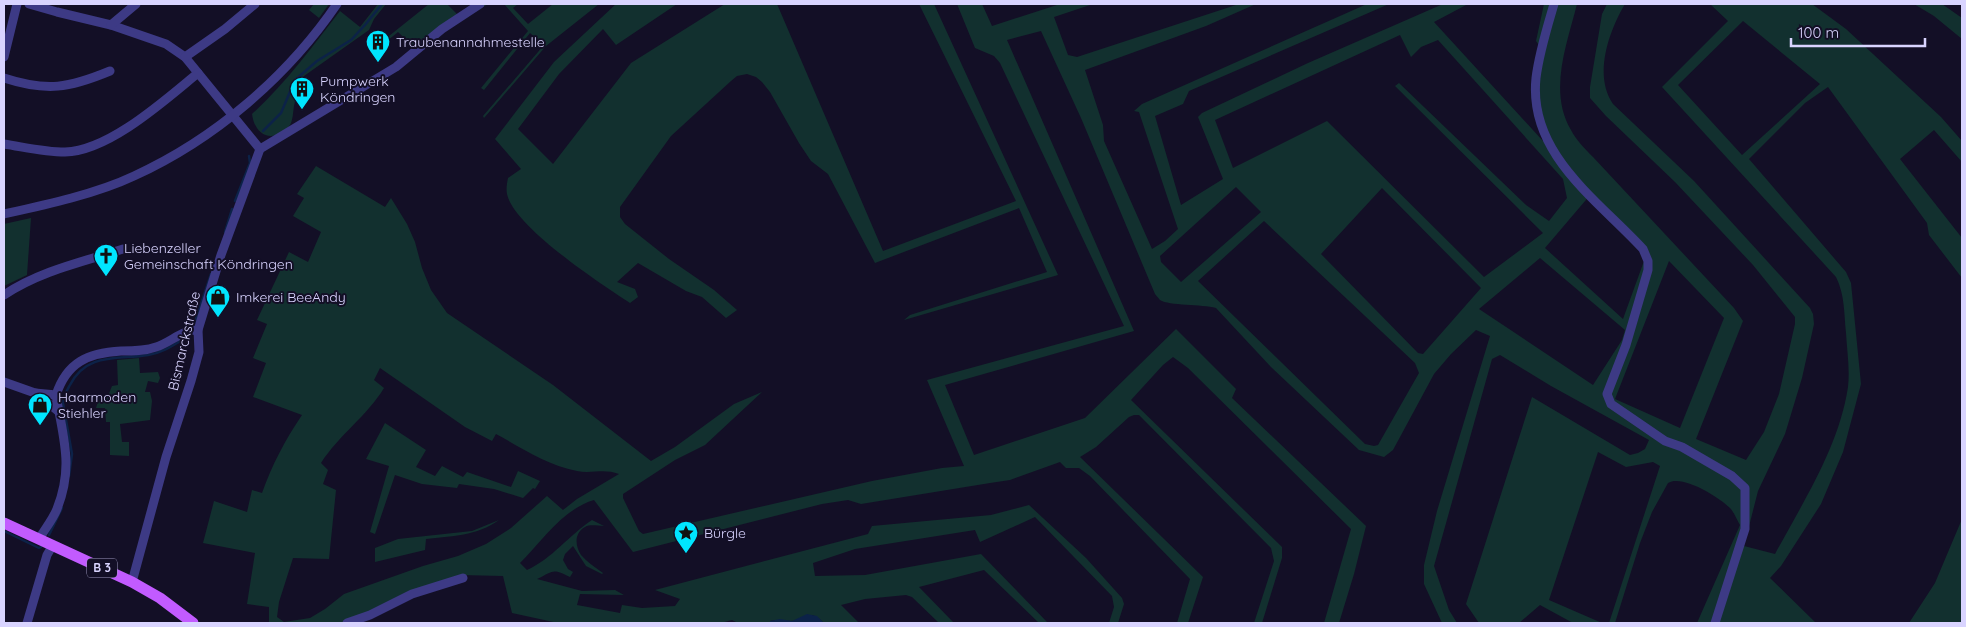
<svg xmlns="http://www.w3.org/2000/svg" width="1966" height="627" font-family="Quicksand,sans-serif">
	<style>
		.green { fill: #12302f; fill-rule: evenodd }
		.water { fill: #0c2248 }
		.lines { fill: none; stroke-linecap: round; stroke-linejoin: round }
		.stream { stroke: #0c2248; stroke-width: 2.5 }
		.minor { stroke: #3d3a85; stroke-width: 9 }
		.major { stroke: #c25bff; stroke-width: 11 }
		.labels { text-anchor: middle; stroke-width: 4; stroke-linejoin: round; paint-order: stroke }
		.shield { fill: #130f26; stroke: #9e99be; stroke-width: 1 }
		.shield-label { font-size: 12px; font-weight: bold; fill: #d9d4ff }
		.poi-label { font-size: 14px; fill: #d9d4ff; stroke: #130f26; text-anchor: start }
		.street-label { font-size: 14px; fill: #d9d4ff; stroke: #130f26 }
	</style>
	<rect width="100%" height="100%" fill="#130f26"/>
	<g class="green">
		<path d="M314 4H329L319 18 309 10Z"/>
		<path d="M378 4H386L374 19 369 30 304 76C299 85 296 95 294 106 293 112 293 120 290 125 274 144 255 137 252 114 285 84 312 47 340 11L360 27Z"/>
		<path d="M429 4H447L458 15 474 4H488L435 37 419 52 398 32 381 46 379 44Z"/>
		<path d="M504 4H518L513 8 528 24 553 4H599L546 46 484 118 483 116 544 45 530 33 484 90 481 88 528 31Z"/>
		<path d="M616 4H677L616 45 603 29 559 74 518 129 553 164 631 63 725 4H777L883 251 1016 201 919 4H934L1058 275 904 320 910 315 1047 272 1019 208 875 263 828 174 811 161 799 143 770 92 762 82 756 77 747 74 737 76 731 81 671 136 620 207V217L625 224 669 259 714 290 737 310 726 318 702 297 686 291 638 263 617 282 635 289 638 297 630 303C601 284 514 227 507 194 506 189 507 183 508 178L521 169 495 139 554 62Z"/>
		<path d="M957 4H982L992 26 1060 4H1093L1054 17 1068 55 1077 57 1239 4H1256L1206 26 1085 70 1103 125 1104 141 1152 249 1165 241 1178 229 1139 112 1134 111 1142 104 1367 4H1389L1189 91 1183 104 1155 116 1181 205 1223 179 1198 117 1202 113 1308 63 1443 4H1468L1434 22 1543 141 1547 138 1537 98 1543 51 1536 41 1544 4H1577C1567 44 1548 91 1571 130 1576 140 1585 149 1593 157L1734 308 1743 321 1696 439 1746 460 1764 432 1779 394 1795 324V317L1753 265 1675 182 1606 116 1590 98V87L1602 14 1607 4H1625C1609 31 1593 75 1613 104L1694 181 1810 308 1813 314 1814 324 1802 378 1785 434 1758 491 1744 546 1775 554C1803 502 1839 447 1848 387 1850 369 1847 351 1846 333 1844 314 1845 295 1836 277L1662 87 1728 21 1710 4H1812L1846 29 1941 117 1962 141V162L1934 130 1900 159 1962 238V278L1929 235 1927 223 1828 87 1805 103 1749 159 1846 272 1851 283 1861 384 1843 452 1821 504 1781 566 1770 578 1816 623H1697L1740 525C1737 520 1734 512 1730 508 1719 497 1682 474 1668 483L1652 512 1640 543 1615 623H1609L1660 466 1653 462 1626 467 1598 452 1549 600 1602 623H1573L1540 605 1519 623H1479L1466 604 1532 397 1630 455 1638 453 1645 449 1649 440 1551 386 1500 355 1492 359 1434 566 1449 610 1457 623H1442L1424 584V565L1437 511 1490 336 1476 330 1451 354 1434 374 1393 450 1384 457 1359 450 1271 367 1216 308C1202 304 1169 306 1160 300 1160 300 1155 294 1155 294L1081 118 1041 31 1007 40 1134 331 945 385 974 455 1085 418 1176 329 1236 389 1232 398 1366 526 1354 574 1339 623H1324L1351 529 1188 368 1173 357 1163 365 1131 400 1282 547V558L1262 623H1254L1274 561 1271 548 1139 415H1134L1129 417 1096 447 1080 457 1203 577 1188 623H1177L1190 579 1090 476 1079 468H1066L1060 462 1010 480 990 483 861 504 848 500 822 504 633 552 594 500C563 509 542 541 520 563L527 570C553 558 568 536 592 520L604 526C598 526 590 524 585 527 574 533 575 546 581 555 587 562 595 567 603 573L602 574 586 566 573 546 565 554 563 560 568 569 573 572 570 577C552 568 554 571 537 579L582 591 615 590 624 595 580 594 577 605 620 613 622 605 642 608 675 606 680 599 655 590 868 534 872 526 991 515 1029 505 1086 558 1122 598 1124 604 1118 623H1109L1114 607 1112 596 1035 517 980 542 975 530 855 549 813 563 815 576 865 575 981 554 1048 623H1039L984 570 919 587 954 623H939L912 597 906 595 865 599 841 605 859 623H824C808 606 806 621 791 621 783 621 778 619 770 621V623H738L732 620 721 623H558L512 613 503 576 460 575 347 621 337 623H269V607L247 604 255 553 203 543 214 501 247 512 252 490 262 493C272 465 285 440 302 415L253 397 266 363 253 358 267 324 257 320 289 252 308 262 321 232 293 216 304 198 297 194 316 166 385 207 391 198 407 224 415 242 422 268 431 290 447 313 553 385 651 461 675 447 734 404 762 392 705 445 675 460 623 494V498L639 531 643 534 872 481 942 468 964 466 927 380 1124 326 1000 63 994 56 975 48ZM1743 21 1820 84 1742 155 1678 85ZM1400 35 1411 57 1421 47 1438 40 1563 179 1567 198 1549 221 1526 205 1399 83 1395 86 1543 233 1484 277 1327 121 1233 168 1215 120ZM1236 187 1261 212 1181 282 1161 262 1160 256ZM1382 188 1481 288 1423 354 1418 353 1321 254ZM1591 194 1645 248 1644 261 1623 319 1545 248ZM1264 221 1415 363 1419 373 1378 445 1374 446 1365 444 1198 281ZM1540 258 1625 330 1622 340 1593 385 1479 309ZM1669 261 1724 318 1680 428 1615 399ZM380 368 465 427 492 441 496 434C522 448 547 465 577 471 592 474 604 468 619 474L577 499 563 510 547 496 511 528 486 544 458 556 423 566 344 594 325 609 310 618 284 622 277 617 279 602 293 558 329 559 336 490 323 484 328 470 321 463C339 435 367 416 384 388L374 380Z"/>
		<path d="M1914 4H1942L1962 18V39L1934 16Z"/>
		<path d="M31 218 27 275 4 286V224Z"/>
		<path d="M139 358 140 373 158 372 160 378 158 383 148 381 145 392H150L152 401 150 420 120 424 122 442H129V456L110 455V422H106L105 408H96L100 395 108 396 112 386 118 385 117 360Z"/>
		<path d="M385 423 426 450 416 467 435 476 442 466 463 477 467 472 511 487 518 471 540 481 535 489 533 488 523 498 494 489 459 484 457 488 422 484 395 475 375 534 370 532 389 466 366 459Z"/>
		<path d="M1962 519V623H1909L1935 583Z"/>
		<path d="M499 520C477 536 451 536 426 539L425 550 375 562V548L398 539 472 531Z"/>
	</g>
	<path class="water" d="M807 614 817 616 824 623H770V621L780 619 792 621Z"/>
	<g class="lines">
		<g class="stream">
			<path d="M263 131 281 113 295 80 317 61 351 40 365 25 382 4"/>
			<path d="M235 201 250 163 249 156"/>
			<path d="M225 232 232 209"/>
			<path d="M194 325 211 274"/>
			<path d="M69 476 72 454 63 403C64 395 66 392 70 385 87 352 118 360 148 355 163 353 175 344 187 337"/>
			<path d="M4 531 39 548 41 547"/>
			<path d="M49 535 62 508"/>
		</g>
		<g class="minor">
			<path d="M29 4 57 12 111 25 166 44 185 57 260 149"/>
			<path d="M1554 4C1547 28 1539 53 1536 78 1528 154 1598 200 1643 249L1648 261V270L1626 345 1607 394 1611 404 1665 441 1682 447 1732 476 1745 488V529L1715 623"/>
			<path d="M111 25 136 4"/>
			<path d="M4 57 17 4"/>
			<path d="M185 57 225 29 255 4"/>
			<path d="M4 78C47 92 69 88 110 71"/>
			<path d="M4 144C24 147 44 152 65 152 109 151 165 100 198 73"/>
			<path d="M4 214C45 205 96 194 134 176 215 139 287 77 337 4"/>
			<path d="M4 295C40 271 82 262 123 249"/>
			<path d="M4 382 35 393 56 395"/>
			<path d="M36 393 58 411"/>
			<path d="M39 539C45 529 53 519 57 509 74 466 63 438 56 395 67 362 88 353 121 351 133 351 145 351 156 347 170 343 183 329 198 330"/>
			<path d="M132 582 166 457 191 381 199 352 198 330 221 255 260 149 396 67 442 29 480 4"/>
			<path d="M27 623 47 555 53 545"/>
			<path d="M347 623 370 615 412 594 463 578"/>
		</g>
		<path class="major" d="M4 523 132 582 160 598 193 623"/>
	</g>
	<defs>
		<symbol id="building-pin" viewBox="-11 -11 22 30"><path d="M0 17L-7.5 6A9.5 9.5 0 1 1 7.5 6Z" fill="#00e5ff" stroke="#130f26"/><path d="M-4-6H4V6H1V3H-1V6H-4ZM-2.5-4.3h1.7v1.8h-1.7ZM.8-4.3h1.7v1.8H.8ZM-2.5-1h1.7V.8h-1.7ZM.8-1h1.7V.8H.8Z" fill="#111"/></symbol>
		<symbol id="church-pin" viewBox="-11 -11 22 30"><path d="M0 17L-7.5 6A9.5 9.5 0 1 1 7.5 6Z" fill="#00e5ff" stroke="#130f26"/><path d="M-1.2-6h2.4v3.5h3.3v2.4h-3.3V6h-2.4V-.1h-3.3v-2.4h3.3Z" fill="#111"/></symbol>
		<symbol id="shop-pin" viewBox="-11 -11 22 30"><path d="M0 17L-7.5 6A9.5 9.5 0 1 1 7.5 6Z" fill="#00e5ff" stroke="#130f26"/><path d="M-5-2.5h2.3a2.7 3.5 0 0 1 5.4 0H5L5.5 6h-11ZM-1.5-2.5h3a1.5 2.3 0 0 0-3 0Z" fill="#111"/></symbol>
		<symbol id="sight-pin" viewBox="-11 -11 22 30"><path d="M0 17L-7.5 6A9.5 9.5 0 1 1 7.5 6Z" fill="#00e5ff" stroke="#130f26"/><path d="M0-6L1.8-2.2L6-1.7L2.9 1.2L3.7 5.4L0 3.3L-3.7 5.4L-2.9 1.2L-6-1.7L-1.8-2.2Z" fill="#111"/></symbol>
	</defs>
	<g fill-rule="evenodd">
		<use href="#building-pin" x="364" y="28" width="28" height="38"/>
		<use href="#building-pin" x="288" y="75" width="28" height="38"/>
		<use href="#church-pin" x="92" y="242" width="28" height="38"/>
		<use href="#shop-pin" x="204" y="283" width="28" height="38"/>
		<use href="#shop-pin" x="26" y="391" width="28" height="38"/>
		<use href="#sight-pin" x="672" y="519" width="28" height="38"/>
	</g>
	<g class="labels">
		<rect class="shield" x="87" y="558.5" width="30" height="19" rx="4"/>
		<g class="shield-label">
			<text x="102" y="572">B 3</text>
		</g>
		<g class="poi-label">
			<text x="396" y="47">Traubenannahmestelle</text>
			<text x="320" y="86">Pumpwerk<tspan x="320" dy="16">Köndringen</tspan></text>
			<text x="124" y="253">Liebenzeller<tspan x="124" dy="16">Gemeinschaft Köndringen</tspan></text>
			<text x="236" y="302">Imkerei BeeAndy</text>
			<text x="58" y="402">Haarmoden<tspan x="58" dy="16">Stiehler</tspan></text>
			<text x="704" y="538">Bürgle</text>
		</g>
		<g class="street-label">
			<text transform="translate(184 341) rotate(-77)" y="5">Bismarckstraße</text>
		</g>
	</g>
	<rect width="1966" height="627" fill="none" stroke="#d9d4ff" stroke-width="10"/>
	<path d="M1791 38v8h134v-8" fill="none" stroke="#d9d4ff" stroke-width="2.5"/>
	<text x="1798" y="38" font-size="15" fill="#d9d4ff" stroke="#130f26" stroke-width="4" paint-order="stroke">100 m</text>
</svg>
